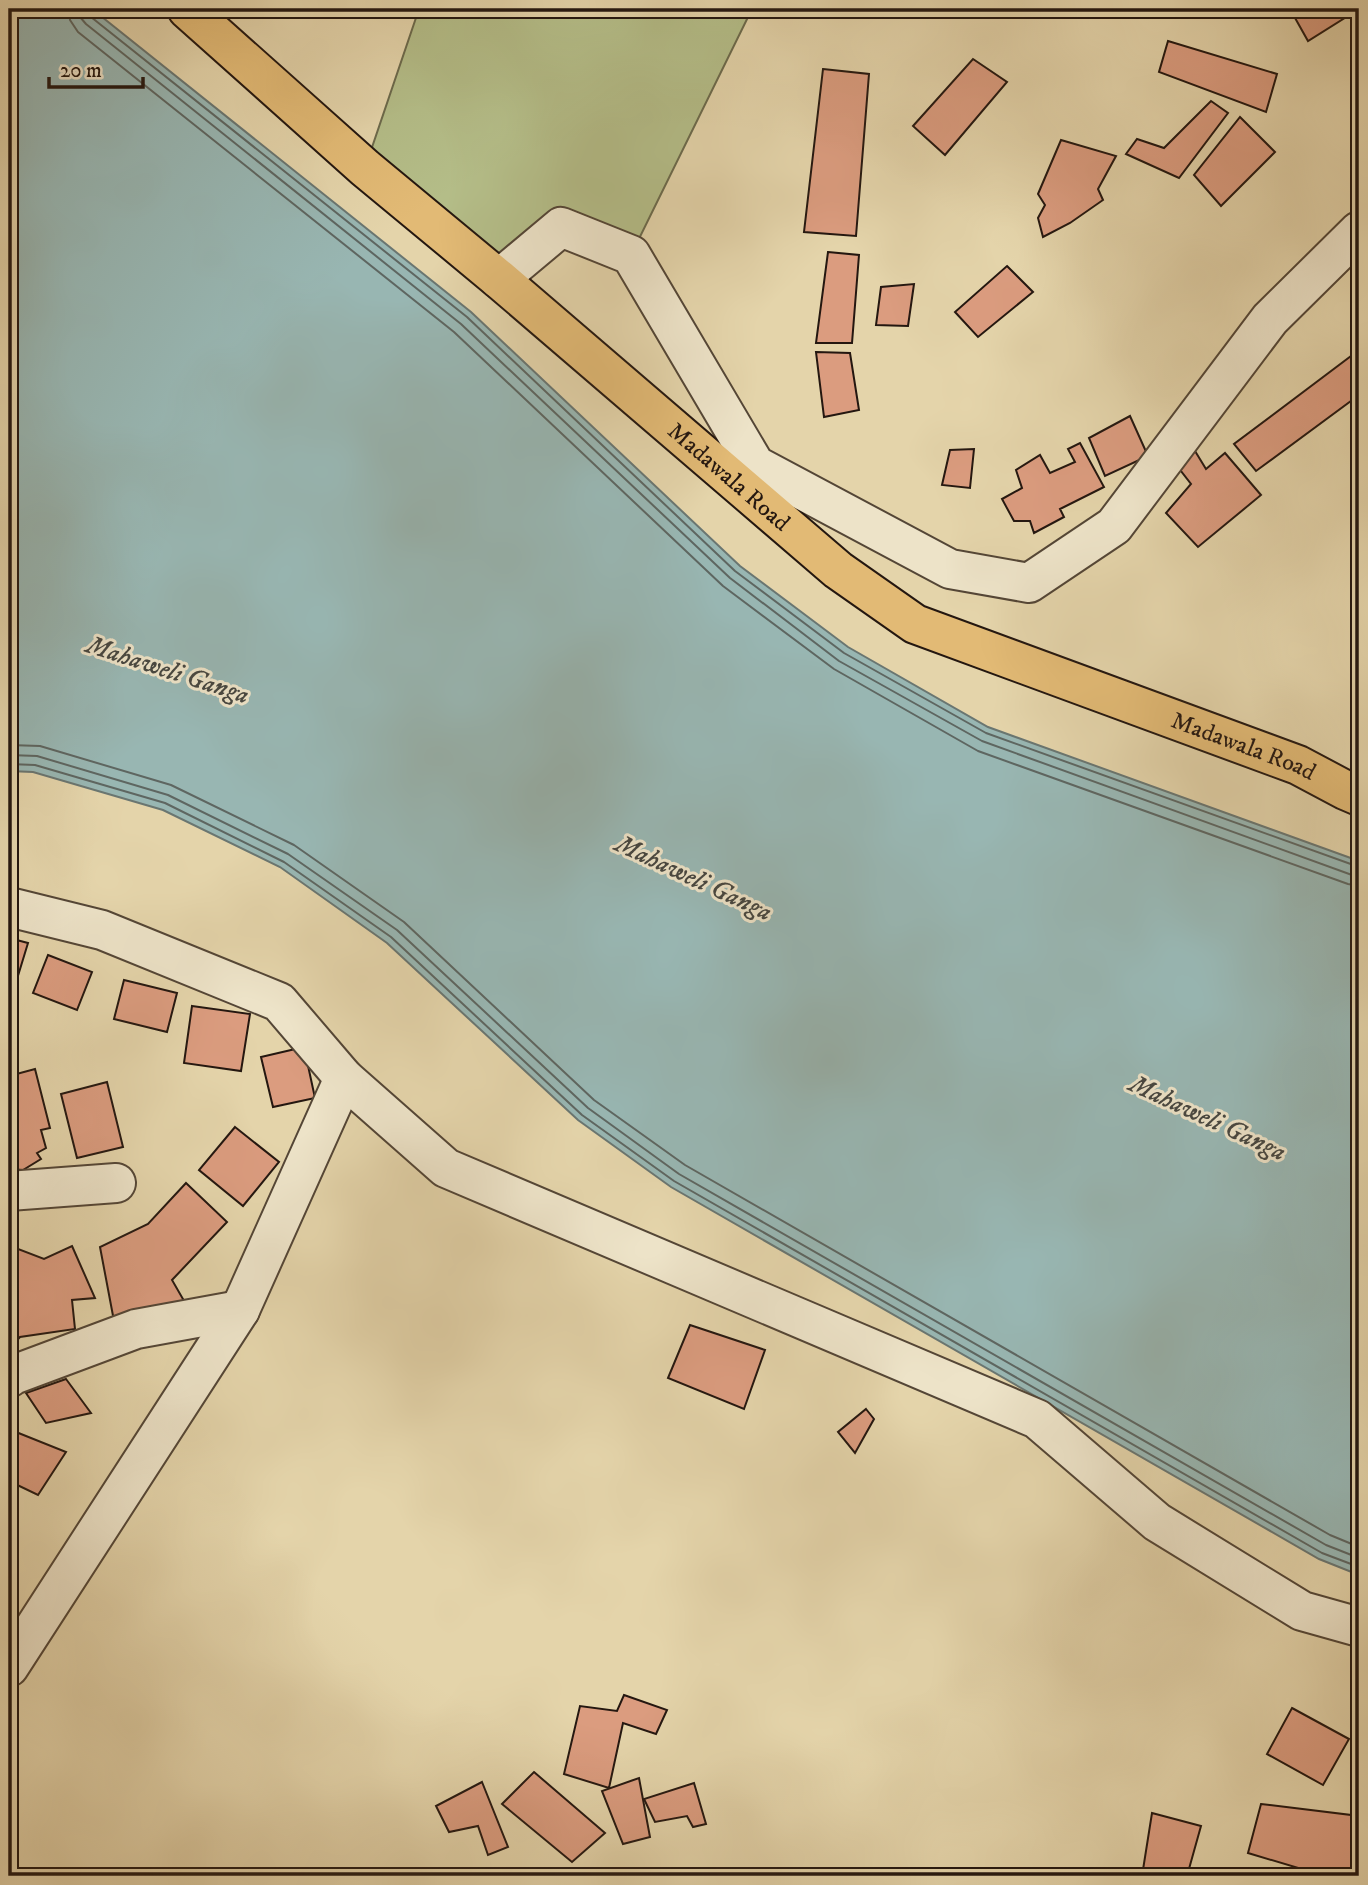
<svg xmlns="http://www.w3.org/2000/svg" width="1368" height="1885" font-family="'IM FELL DW Pica',serif">
	<style>
		.green { fill: #b4bd88; stroke: #6c6a4c; stroke-width: 2 }
		.water { fill: #98b6b2; stroke: #6a7671; stroke-width: 2 }
		.lines { fill: none; stroke-linecap: round; stroke-linejoin: round }
		.shore { stroke: #5e6661; stroke-width: 2 }
		.building { fill: #db9c7f; stroke: #241710; stroke-width: 2 }
		.minor-casing { stroke: #544636; stroke-width: 42 }
		.major-casing { stroke: #241710; stroke-width: 42 }
		.minor { stroke: #ede3c8; stroke-width: 38 }
		.major { stroke: #e2ba75; stroke-width: 38 }
		.labels { text-anchor: middle; stroke-width: 6; stroke-linejoin: round; paint-order: stroke }
		.street-label { font-size: 24px; fill: #241710; stroke: #ede3c8 }
		.water-label { font-size: 26px; font-style: italic; fill: #474741; stroke: #ede3c8 }
	</style>
	<rect width="100%" height="100%" fill="#e4d4aa"/>
	<filter id="stains"><feTurbulence type="fractalNoise" baseFrequency=".00286" numOctaves="4"/><feColorMatrix values="0 0 0 0 .2 0 0 0 0 .09 0 0 0 0 .02 0 0 0 .5 -.17"/></filter>
	<radialGradient id="worn" r=".72"><stop offset=".6" stop-color="#630" stop-opacity="0"/><stop offset="1" stop-color="#630" stop-opacity=".3"/></radialGradient>
	<path class="green" d="M419 9H752L631 255 561 227 499 279 365 168Z"/>
	<path class="water" d="M9 9H92L471 312 740 566 848 647 988 727 1359 861V1575L1319 1559 671 1187 578 1120 387 943 280 867 163 810 33 772 9 771Z"/>
	<g class="lines">
		<g class="shore">
			<path d="M69 9 70 20 78 32 454 332 723 586 834 669 978 751 1348 884 1359 886"/>
			<path d="M79 9 80 17 86 24 461 324 730 578 839 661 982 741 1352 875 1359 876"/>
			<path d="M88 9 91 17 467 317 735 571 844 653 986 733 1359 867"/>
			<path d="M9 745 40 746 171 785 294 845 404 922 594 1100 685 1165 1330 1535 1359 1547"/>
			<path d="M9 755 37 756 168 795 288 854 397 930 588 1108 679 1174 1326 1545 1359 1558"/>
			<path d="M9 764 35 765 165 803 284 862 391 937 582 1115 674 1181 1322 1553 1359 1567"/>
		</g>
	</g>
	<g class="building">
		<path d="M1290 9H1359L1308 41Z"/>
		<path d="M1168 41 1277 74 1266 112 1159 72Z"/>
		<path d="M973 59 1007 82 945 155 913 126Z"/>
		<path d="M823 69 869 74 856 236 804 232Z"/>
		<path d="M1211 101 1228 113 1179 178 1126 154 1137 139 1164 148Z"/>
		<path d="M1240 117 1275 152 1221 206 1194 175Z"/>
		<path d="M1061 140 1116 156 1098 189 1103 200 1070 223 1043 237 1038 218 1045 205 1038 194Z"/>
		<path d="M828 252 859 255 852 343H816Z"/>
		<path d="M1007 266 1033 292 978 337 955 312Z"/>
		<path d="M914 284 908 326 876 325 881 287Z"/>
		<path d="M1359 350V395L1256 471 1234 444Z"/>
		<path d="M816 352 850 353 859 410 824 417Z"/>
		<path d="M1130 416 1148 456 1105 476 1089 438Z"/>
		<path d="M1080 443 1104 487 1060 509 1064 517 1034 533 1030 521H1014L1002 499 1022 488 1016 470 1040 455 1050 473 1075 462 1068 449Z"/>
		<path d="M974 449 970 488 942 485 950 450Z"/>
		<path d="M1195 451 1206 469 1225 453 1261 495 1198 547 1166 513 1191 484 1174 462Z"/>
		<path d="M9 938 28 943 10 1002H9Z"/>
		<path d="M48 955 92 972 77 1010 33 993Z"/>
		<path d="M124 980 177 993 167 1032 114 1019Z"/>
		<path d="M192 1006 250 1014 241 1071 184 1063Z"/>
		<path d="M304 1047 315 1098 273 1107 261 1057Z"/>
		<path d="M35 1069 50 1128 41 1130 46 1148 37 1153 41 1159 23 1170 9 1169V1076Z"/>
		<path d="M107 1082 123 1147 77 1158 61 1094Z"/>
		<path d="M235 1127 279 1162 243 1206 199 1170Z"/>
		<path d="M186 1183 227 1222 172 1280 187 1306 114 1321 100 1247 148 1224Z"/>
		<path d="M72 1246 95 1298 72 1300 75 1329 20 1337 9 1349V1248L13 1247 44 1259Z"/>
		<path d="M690 1325 765 1350 744 1409 668 1378Z"/>
		<path d="M66 1379 91 1413 46 1423 26 1393Z"/>
		<path d="M866 1409 874 1419 855 1453 838 1432Z"/>
		<path d="M16 1432 66 1452 38 1495 9 1481V1448Z"/>
		<path d="M624 1695 667 1710 656 1734 623 1723 609 1788 564 1774 580 1706 617 1711Z"/>
		<path d="M1292 1708 1349 1739 1323 1785 1267 1754Z"/>
		<path d="M534 1772 605 1833 572 1862 502 1804Z"/>
		<path d="M639 1778 650 1837 623 1844 602 1791Z"/>
		<path d="M482 1782 508 1847 488 1855 478 1826 449 1832 436 1806Z"/>
		<path d="M694 1783 706 1824 693 1827 687 1816 655 1822 644 1799Z"/>
		<path d="M1261 1804 1359 1816V1876H1325L1248 1853Z"/>
		<path d="M1152 1813 1201 1826 1187 1876H1142Z"/>
		<path d="M557 1869 571 1876H548Z"/>
	</g>
	<g class="lines">
		<defs>
			<g id="minor">
				<path d="M499 279 561 227 631 255 755 465 950 569 1029 583 1114 526 1270 319 1359 231"/>
				<path d="M9 907 102 930 279 1002 344 1078 446 1168 1037 1419 1157 1522 1302 1611 1359 1627"/>
				<path d="M9 1191 116 1183"/>
				<path d="M9 1378 13 1375 136 1329 240 1310"/>
				<path d="M9 1667 240 1310 344 1078"/>
			</g>
			<g id="major">
				<path id="s1" d="M187 9 365 168 499 279 838 570 915 624 1298 765 1345 790 1359 796"/>
			</g>
		</defs>
		<use href="#minor" class="minor-casing"/>
		<use href="#major" class="major-casing"/>
		<use href="#minor" class="minor"/>
		<use href="#major" class="major"/>
	</g>
	<g class="labels">
		<g class="street-label">
			<text dy="8" stroke="none"><textPath href="#s1" startOffset="716">Madawala Road</textPath></text>
			<text dy="8" stroke="none"><textPath href="#s1" startOffset="1304">Madawala Road</textPath></text>
		</g>
		<g class="water-label">
			<text transform="translate(168 669) rotate(18)" y="9">Mahaweli Ganga</text>
			<text transform="translate(694 877) rotate(25)" y="9">Mahaweli Ganga</text>
			<text transform="translate(1208 1117) rotate(25)" y="9">Mahaweli Ganga</text>
		</g>
	</g>
	<rect width="1368" height="1885" fill="none" stroke="#e4d4aa" stroke-width="35"/>
	<rect x="10" y="10" width="1347" height="1864" fill="none" stroke="#241710" stroke-width="3.5"/>
	<rect x="18" y="18" width="1333" height="1850" fill="none" stroke="#241710" stroke-width="2"/>
	<path d="M49 77v10h94v-10" fill="none" stroke="#241710" stroke-width="3.5"/>
	<text x="60" y="77" font-size="21" fill="#241710" stroke="#ede3c8" stroke-width="5" paint-order="stroke">20 m</text>
	<rect width="100%" height="100%" filter="url(#stains)"/>
	<rect width="100%" height="100%" fill="url(#worn)"/>
</svg>
